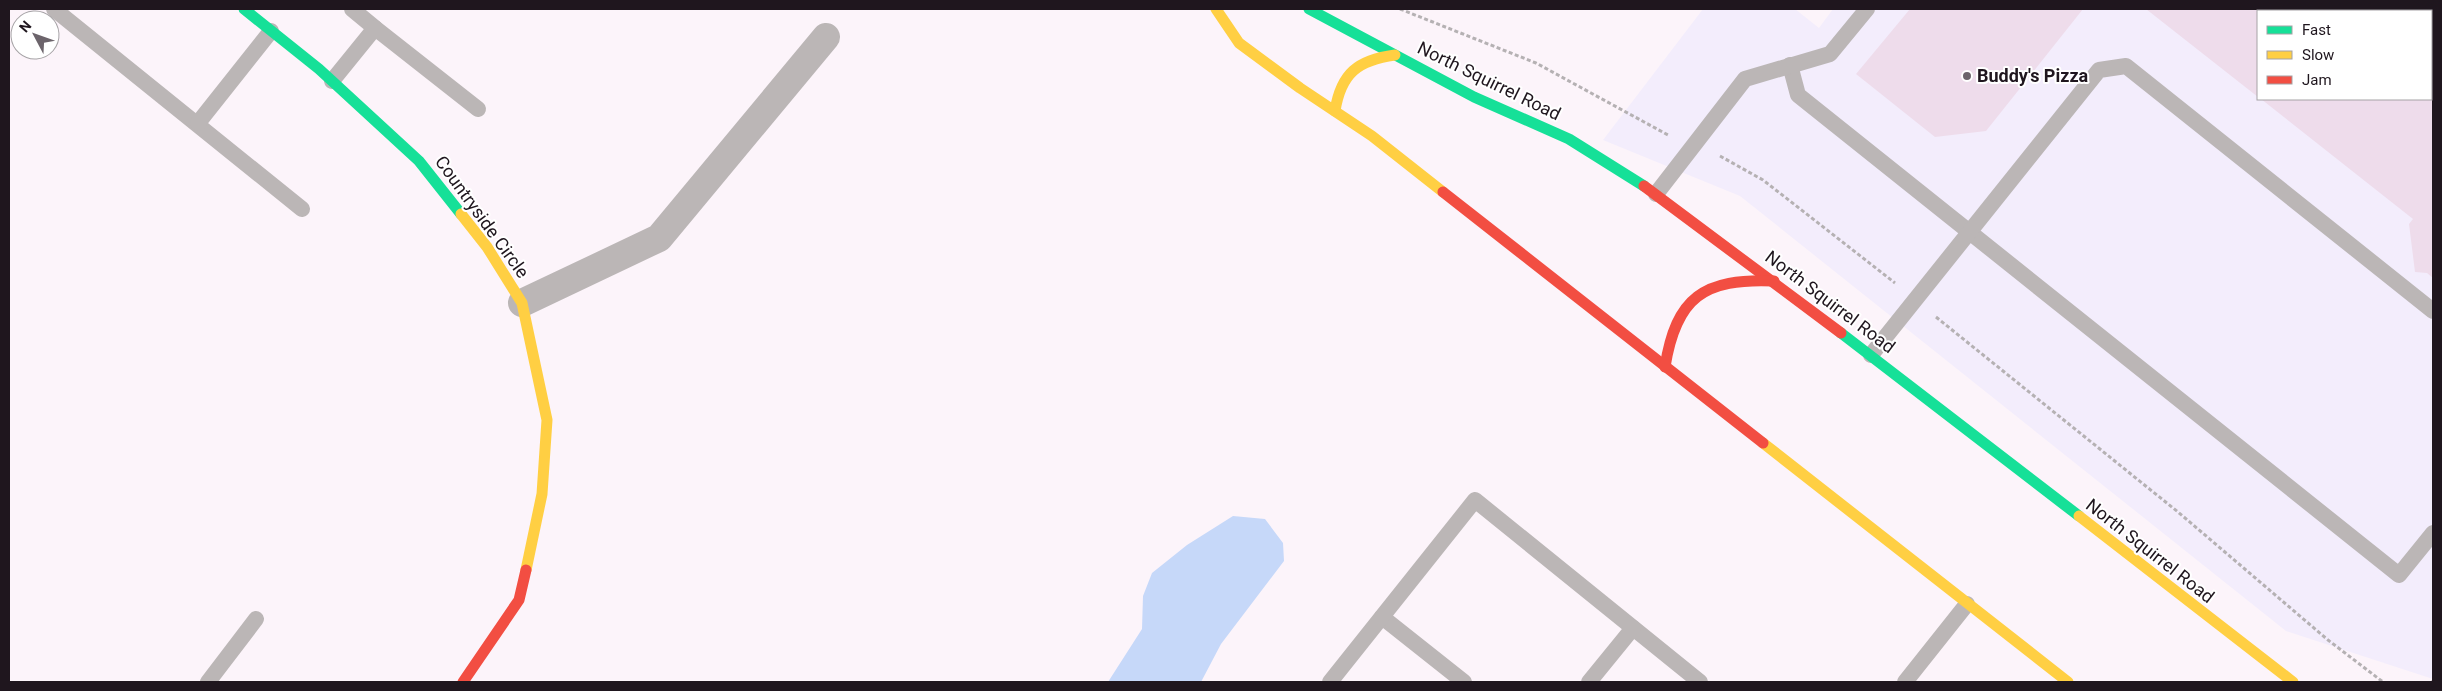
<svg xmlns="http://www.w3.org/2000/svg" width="2442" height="691" font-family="Roboto,sans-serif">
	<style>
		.commercial { fill: #f3edfc; fill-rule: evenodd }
		.water { fill: #c6d8f9 }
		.building { fill: #eedceb }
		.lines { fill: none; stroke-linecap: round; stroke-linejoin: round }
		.path { stroke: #b5b1b3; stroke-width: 3; stroke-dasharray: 4 2.5; stroke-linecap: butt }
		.lane { stroke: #bbb6b6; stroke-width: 16 }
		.street { stroke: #bbb6b6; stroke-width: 28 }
		.fast { stroke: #16e098; stroke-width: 11 }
		.slow { stroke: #ffcf43; stroke-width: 11 }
		.jam { stroke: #f24e42; stroke-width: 11 }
		.poi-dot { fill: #6c646b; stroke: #fff; stroke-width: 2 }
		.labels { text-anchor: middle; stroke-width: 4; stroke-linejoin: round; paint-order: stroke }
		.poi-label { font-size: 18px; font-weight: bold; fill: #1f161e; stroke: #fff; text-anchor: start }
		.street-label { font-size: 18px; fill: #1f161e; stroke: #fff }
	</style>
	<rect width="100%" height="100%" fill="#fcf4fa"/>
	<path class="commercial" d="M1703 9H1795L1819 28 1833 9H2433V679L2286 631 1740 196 1603 140ZM2258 11H2431V99H2258Z"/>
	<path class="water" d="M1233 516 1265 519 1283 543 1284 561 1221 644 1201 682H1108L1142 629 1143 596 1152 573 1187 545Z"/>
	<g class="building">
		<path d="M1910 9H2083L1986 131 1935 137 1856 74Z"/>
		<path d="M2146 9H2380L2383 11H2258V97Z"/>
		<path d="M2431 50 2433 52V278L2427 273 2415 272 2409 224 2413 219 2261 99H2431Z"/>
	</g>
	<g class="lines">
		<g class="path">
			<path d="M1400 9 1536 63 1668 135"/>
			<path d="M1720 156 1763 180 1895 283"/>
			<path d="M1936 317 2178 512 2328 640 2383 682"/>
			<path d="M2432 682 2433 681"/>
		</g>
		<g class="lane">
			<path d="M54 9 302 209"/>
			<path d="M352 9 375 28"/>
			<path d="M2428 9 2433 13"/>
			<path d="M1790 65 1798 95 2399 575 2433 533"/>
			<path d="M332 81 375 28 478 109"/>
			<path d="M198 123 271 31"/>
			<path d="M1656 194 1745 79 1830 54 1867 9"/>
			<path d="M1871 355 2099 70 2126 66 2433 311"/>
			<path d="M1382 617 1464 682"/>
			<path d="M208 682 256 619"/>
			<path d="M1330 682 1475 500 1700 682"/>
			<path d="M1589 682 1633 628"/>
			<path d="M1905 682 1967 604"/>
		</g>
		<path class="street" d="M522 303 659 238 826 37"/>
		<g class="fast">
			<path d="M244 9 319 69 419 161 461 214"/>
			<path d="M1309 9 1474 97 1569 139 1644 186"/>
			<path d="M1841 333 2079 516"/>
		</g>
		<g class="slow">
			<path d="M1216 9 1239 43 1300 88 1372 136 1443 192"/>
			<path d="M1335 111C1341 73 1358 60 1395 55"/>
			<path d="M461 214 487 247 522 303 547 420 542 494 526 570"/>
			<path d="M1763 443 2068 682"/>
			<path d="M2079 516 2293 682"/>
		</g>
		<g class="jam">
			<path d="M1644 186 1841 333"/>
			<path d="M1443 192 1763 443"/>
			<path d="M1665 367C1676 297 1704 278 1774 281"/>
			<path d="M463 682 519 600 526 570"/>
		</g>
	</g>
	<circle class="poi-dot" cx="1967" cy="76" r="5"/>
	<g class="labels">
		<g class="poi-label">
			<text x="1977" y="82">Buddy's Pizza</text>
		</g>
		<g class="street-label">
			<text transform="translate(1489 81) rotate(26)" y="6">North Squirrel Road</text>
			<text transform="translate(482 217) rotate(54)" y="6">Countryside Circle</text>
			<text transform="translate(1830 302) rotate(37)" y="6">North Squirrel Road</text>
			<text transform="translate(2150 551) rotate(38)" y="6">North Squirrel Road</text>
		</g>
	</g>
	<rect width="2442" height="691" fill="none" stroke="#1f161e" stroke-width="20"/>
	<rect x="2257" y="10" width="175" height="90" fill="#ffffff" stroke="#a5a2a5"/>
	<rect x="2267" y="26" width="25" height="8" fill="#16e098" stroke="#a5a2a5"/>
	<text x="2302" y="35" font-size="15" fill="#1f161e">Fast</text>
	<rect x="2267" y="51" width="25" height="8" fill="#ffcf43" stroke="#a5a2a5"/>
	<text x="2302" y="60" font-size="15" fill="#1f161e">Slow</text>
	<rect x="2267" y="76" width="25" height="8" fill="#f24e42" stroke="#a5a2a5"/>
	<text x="2302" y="85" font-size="15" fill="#1f161e">Jam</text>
	<g transform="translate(35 35) rotate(311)"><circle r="24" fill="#ffffff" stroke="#a5a2a5"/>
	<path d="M0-4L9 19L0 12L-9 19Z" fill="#6c646b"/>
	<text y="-8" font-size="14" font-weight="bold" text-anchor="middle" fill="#1f161e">N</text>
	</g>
</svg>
